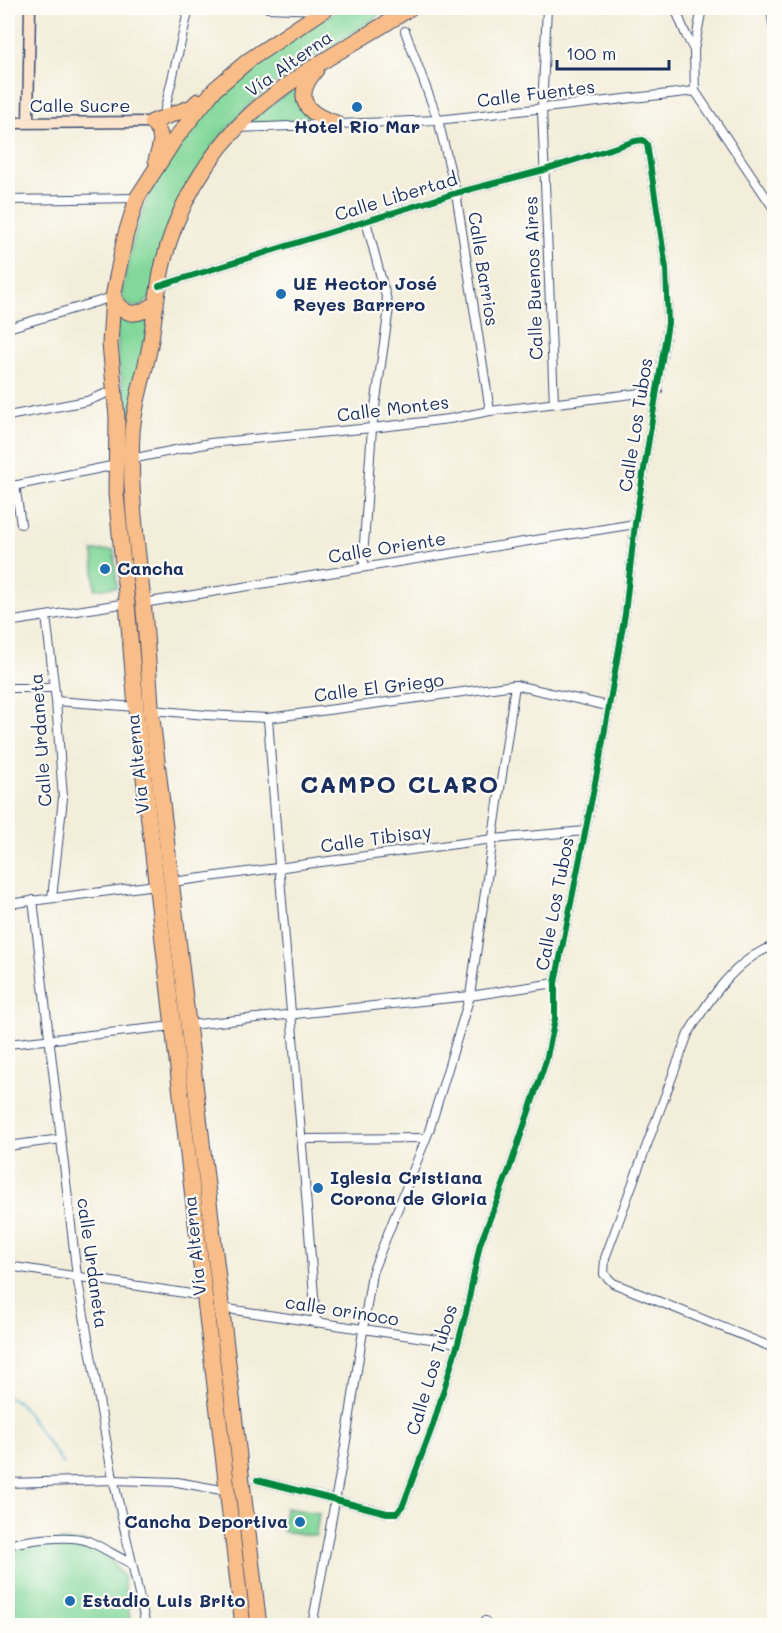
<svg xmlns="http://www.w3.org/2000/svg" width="782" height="1633" font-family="Mali,sans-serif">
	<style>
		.green { fill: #82d79a; stroke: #4e837c; stroke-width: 1.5 }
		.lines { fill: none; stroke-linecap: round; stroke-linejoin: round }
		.stream { stroke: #54acd1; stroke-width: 2 }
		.street-casing { stroke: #3b4c71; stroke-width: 10 }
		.secondary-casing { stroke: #3b4c71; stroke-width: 13 }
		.highway-casing { stroke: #3b4c71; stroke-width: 17 }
		.street { stroke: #fff; stroke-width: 8 }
		.secondary { stroke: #fce5cf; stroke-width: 10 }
		.highway { stroke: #f8bd88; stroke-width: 15 }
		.cycleway-casing { stroke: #fdfcf7; stroke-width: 10 }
		.cycleway { stroke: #00873e; stroke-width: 6 }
		.poi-dot { fill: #1f6fb2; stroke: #fdfcf7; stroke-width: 2 }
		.labels { text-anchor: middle; stroke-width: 4.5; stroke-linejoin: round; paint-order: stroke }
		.street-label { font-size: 18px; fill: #1b2f5e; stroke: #fdfcf7 }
		.poi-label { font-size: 18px; font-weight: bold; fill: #1b2f5e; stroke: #fdfcf7; text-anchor: start }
		.district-label { font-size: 24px; font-weight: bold; letter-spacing: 1.5px; fill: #1b2f5e; stroke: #fdfcf7 }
	</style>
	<rect width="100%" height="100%" fill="#fdfcf7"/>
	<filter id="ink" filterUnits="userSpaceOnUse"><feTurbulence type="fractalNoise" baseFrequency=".0167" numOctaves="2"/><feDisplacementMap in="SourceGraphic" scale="12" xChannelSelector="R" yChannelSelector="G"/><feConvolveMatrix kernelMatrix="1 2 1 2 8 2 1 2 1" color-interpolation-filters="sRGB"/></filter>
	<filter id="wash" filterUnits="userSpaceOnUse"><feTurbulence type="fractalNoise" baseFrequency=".008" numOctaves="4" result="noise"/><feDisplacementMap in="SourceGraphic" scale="24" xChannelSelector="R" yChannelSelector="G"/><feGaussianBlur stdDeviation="1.35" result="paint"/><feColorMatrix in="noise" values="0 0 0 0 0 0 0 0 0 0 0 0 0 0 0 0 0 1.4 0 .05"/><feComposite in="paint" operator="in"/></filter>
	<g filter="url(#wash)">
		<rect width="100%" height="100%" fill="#f3eeda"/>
		<g class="green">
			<path d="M341 8H382L376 18 275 83 248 106 214 144 149 299 142 306 132 307 126 303 121 296C126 275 129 253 135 233 156 164 204 98 264 57 289 40 315 24 341 8Z"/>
			<path d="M302 82 317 120 246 124Z"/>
			<path d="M117 313 151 315 132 419H126L123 386 118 362Z"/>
			<path d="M114 550 117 587 95 589 93 551Z"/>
			<path d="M285 1508 319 1513 316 1536 282 1531Z"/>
			<path d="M61 1541 84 1542 104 1552 123 1576 131 1625H15L9 1548Z"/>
		</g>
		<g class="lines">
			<path class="stream" d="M8 1398 19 1402 63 1464"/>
		</g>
	</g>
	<g filter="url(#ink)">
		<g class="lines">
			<defs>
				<g id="street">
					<path d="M268 8 320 10"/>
					<path d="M547 8 542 109 554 403"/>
					<path d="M675 8 686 35 694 50"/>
					<path d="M771 8 774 30"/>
					<path d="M405 31 438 120 456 193 490 411"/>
					<path d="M695 91 694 50 702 8"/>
					<path d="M163 117 189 8"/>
					<path d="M238 128 438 120 695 91 774 209"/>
					<path d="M8 200 137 198"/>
					<path d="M159 286 366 221 456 193 544 170 635 141 643 140 647 144 666 268 668 323 635 524 625 614 600 758 555 983V1019L546 1061 509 1170 480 1244 466 1313 458 1343 433 1425 403 1505 397 1513H387L257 1480"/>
					<path d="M8 328 113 297"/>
					<path d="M8 416 87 401 115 390"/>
					<path d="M131 459 210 443 372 428 449 419 490 411 658 391"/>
					<path d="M15 485 21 524"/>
					<path d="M8 487 116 465"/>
					<path d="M365 567 363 558 372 428 389 308 366 221"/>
					<path d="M143 603 635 524"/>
					<path d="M46 616 56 701 63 798 52 898"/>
					<path d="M8 622 127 603"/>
					<path d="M8 688H54"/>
					<path d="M56 701 136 707"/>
					<path d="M152 710 206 715 268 718 515 685 608 706"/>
					<path d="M268 718C282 919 301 1121 316 1323"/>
					<path d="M8 771H10"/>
					<path d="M172 882 493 839 585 831"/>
					<path d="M33 900 77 1276 112 1473 146 1626"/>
					<path d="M8 904 156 885"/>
					<path d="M774 946C736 958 708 1001 688 1034L605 1258 604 1274 613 1283 774 1348"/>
					<path d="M189 1025 470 996 555 983"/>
					<path d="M8 1044 173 1026"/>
					<path d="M303 1139 426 1138"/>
					<path d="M8 1146 61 1139"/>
					<path d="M8 1266 204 1296"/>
					<path d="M221 1308 458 1343"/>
					<path d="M8 1483 113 1480 177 1482 227 1491"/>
					<path d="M8 1545C27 1540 69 1534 88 1541 102 1547 116 1556 130 1563"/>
					<path d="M312 1626 345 1447 372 1273 429 1131 470 996 515 685"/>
					<path d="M484 1626 485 1621"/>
				</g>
				<g id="secondary">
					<path d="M28 122 30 8"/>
					<path d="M8 123 152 122"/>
				</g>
				<g id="highway">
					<path d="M316 70C292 98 306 114 336 123"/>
					<path d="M156 160C161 144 165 136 152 122L192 107 198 101"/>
					<path d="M113 297C127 319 136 316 156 304"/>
					<path d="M243 1626 137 718 127 603 116 494 117 417 110 344 113 297 125 237 137 198 175 139 215 89 249 60 327 8"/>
					<path d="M259 1626 152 718C149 679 147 640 143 601 137 545 129 490 132 433 134 402 146 371 151 340 154 317 157 295 161 273 173 212 207 154 252 113 299 70 358 43 410 8"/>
				</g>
			</defs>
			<use href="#street" class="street-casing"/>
			<use href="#secondary" class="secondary-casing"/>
			<use href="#highway" class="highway-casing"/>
			<use href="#street" class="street"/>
			<use href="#secondary" class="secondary"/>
			<use href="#highway" class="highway"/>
			<defs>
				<path id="cycleway" d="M159 286 366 221 456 193 544 170 635 141 643 140 647 144 666 268 668 323 635 524 625 614 600 758 555 983V1019L546 1061 509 1170 480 1244 466 1313 458 1343 433 1425 403 1505 397 1513H387L257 1480"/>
			</defs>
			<use href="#cycleway" class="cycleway-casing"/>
			<use href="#cycleway" class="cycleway"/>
		</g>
	</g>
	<g class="poi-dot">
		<circle cx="357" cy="107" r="6"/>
		<circle cx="281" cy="294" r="6"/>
		<circle cx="105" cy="569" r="6"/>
		<circle cx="318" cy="1188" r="6"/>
		<circle cx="300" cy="1522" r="6"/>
		<circle cx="70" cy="1601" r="6"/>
	</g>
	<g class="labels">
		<g class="street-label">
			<text transform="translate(289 64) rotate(-35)" y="6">Vía Alterna</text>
			<text transform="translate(536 94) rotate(-7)" y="6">Calle Fuentes</text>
			<text x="80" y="112">Calle Sucre</text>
			<text transform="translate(396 197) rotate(-17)" y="6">Calle Libertad</text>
			<text transform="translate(483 269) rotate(81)" y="6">Calle Barrios</text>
			<text transform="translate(534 278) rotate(-92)" y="6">Calle Buenos Aires</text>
			<text transform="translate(393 409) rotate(-7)" y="6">Calle Montes</text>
			<text transform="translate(636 425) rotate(-81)" y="6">Calle Los Tubos</text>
			<text transform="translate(387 548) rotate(-9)" y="6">Calle Oriente</text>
			<text transform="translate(379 688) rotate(-7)" y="6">Calle El Griego</text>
			<text transform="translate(41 740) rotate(-94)" y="6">Calle Urdaneta</text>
			<text transform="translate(138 764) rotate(-96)" y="6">Vía Alterna</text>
			<text transform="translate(376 839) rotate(-8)" y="6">Calle Tibisay</text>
			<text transform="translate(555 904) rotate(-79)" y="6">Calle Los Tubos</text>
			<text transform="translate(195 1246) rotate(-96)" y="6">Vía Alterna</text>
			<text transform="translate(92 1263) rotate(82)" y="6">calle Urdaneta</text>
			<text transform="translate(342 1311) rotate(9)" y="6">calle orinoco</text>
			<text transform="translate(432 1370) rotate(-73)" y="6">Calle Los Tubos</text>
		</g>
		<g class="poi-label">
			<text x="357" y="133" text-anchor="middle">Hotel Rio Mar</text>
			<text x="293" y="290">UE Hector José<tspan x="293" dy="21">Reyes Barrero</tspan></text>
			<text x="117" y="575">Cancha</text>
			<text x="330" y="1184">Iglesia Cristiana<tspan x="330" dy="21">Corona de Gloria</tspan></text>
			<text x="288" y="1528" text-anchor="end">Cancha Deportiva</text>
			<text x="82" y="1607">Estadio Luis Brito</text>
		</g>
		<g class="district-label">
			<text x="400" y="793">CAMPO CLARO</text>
		</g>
	</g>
	<rect width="782" height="1633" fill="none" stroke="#fdfcf7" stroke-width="30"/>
	<path d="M557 60v9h112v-9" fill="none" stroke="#1b2f5e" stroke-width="3"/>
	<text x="566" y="60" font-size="18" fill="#1b2f5e" stroke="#fdfcf7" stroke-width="4.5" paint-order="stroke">100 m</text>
</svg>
